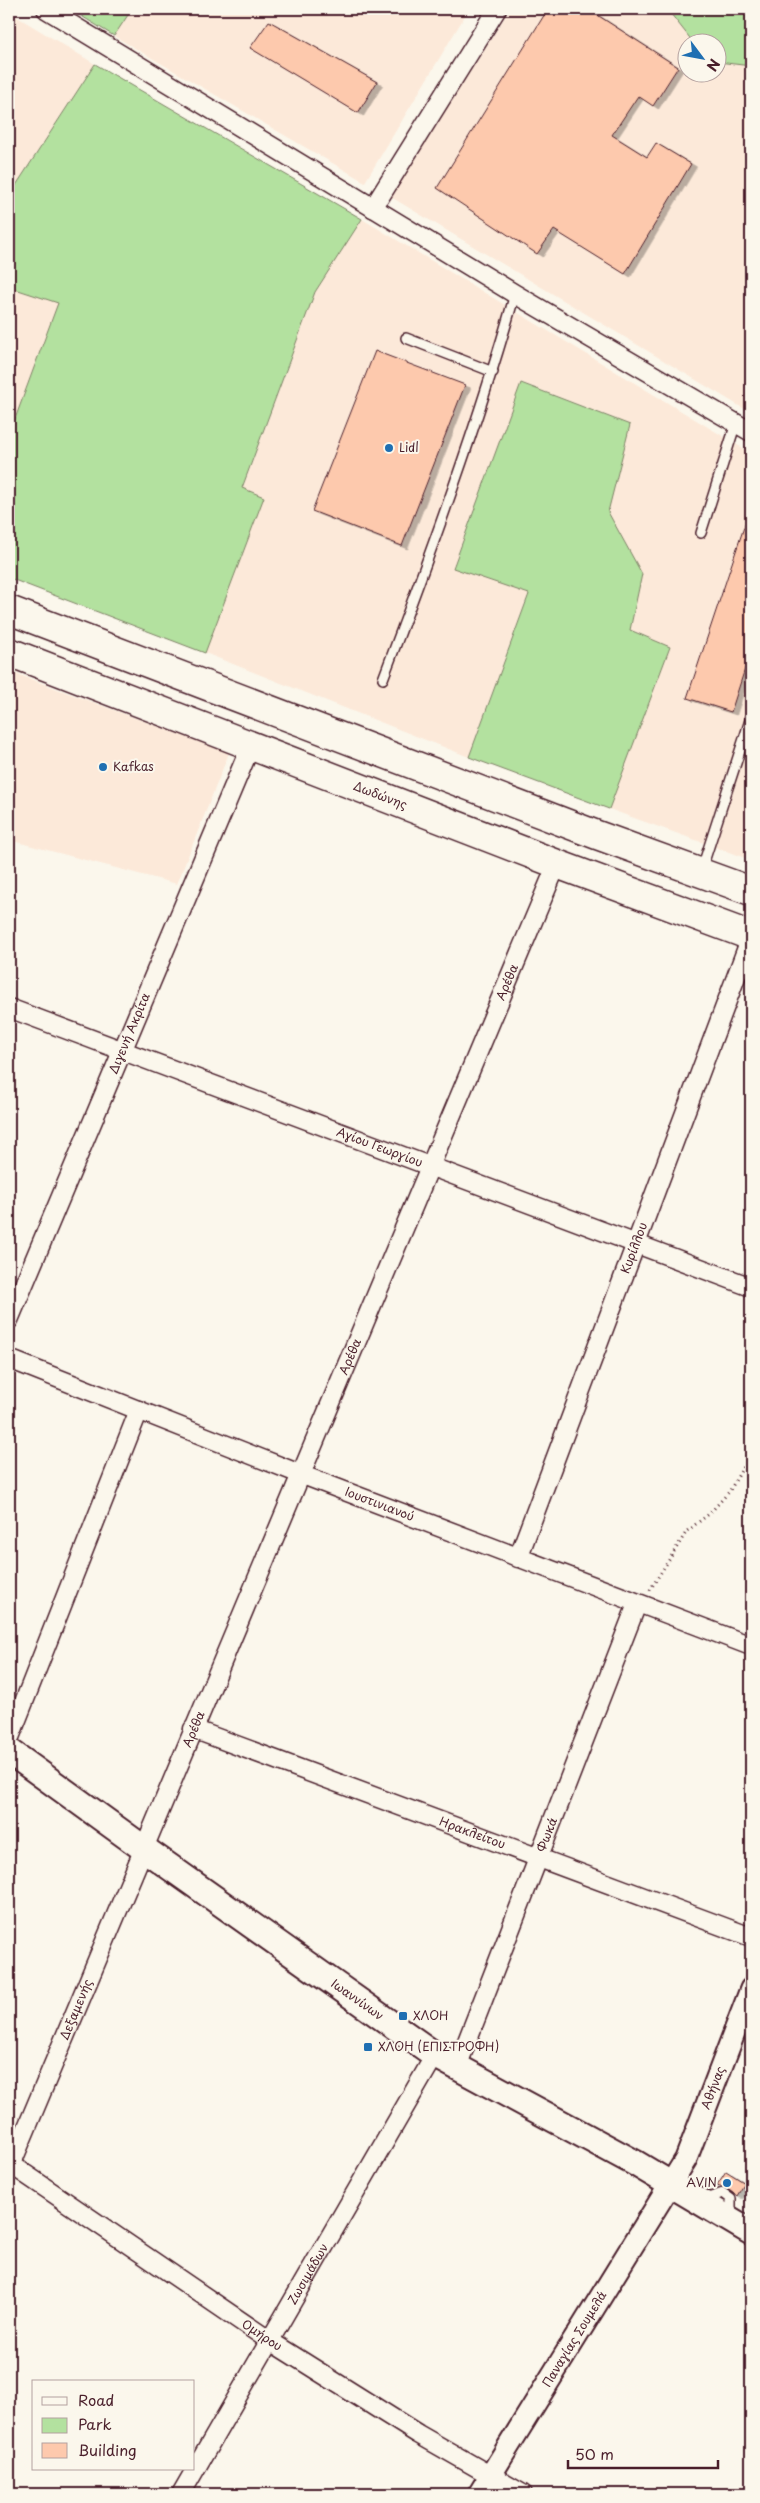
<svg xmlns="http://www.w3.org/2000/svg" width="760" height="2503" font-family="'Playpen Sans',sans-serif">
	<style>
		.built { fill: #fce9d9 }
		.green { fill: #b3e19f; stroke: #7e8065 }
		.building { fill: #fdc9ad; stroke: #4a1f2b; filter: url(#shadow) }
		.lines { fill: none; stroke-linecap: round; stroke-linejoin: round }
		.service-casing { stroke: #4a1f2b; stroke-width: 12 }
		.minor-casing { stroke: #4a1f2b; stroke-width: 21 }
		.tertiary-casing { stroke: #4a1f2b; stroke-width: 25 }
		.secondary-casing { stroke: #4a1f2b; stroke-width: 29 }
		.primary-casing { stroke: #4a1f2b; stroke-width: 31 }
		.path { stroke: #4a1f2b; stroke-width: 3; stroke-dasharray: 1 4; stroke-linecap: butt }
		.service { stroke: #fbf7ec; stroke-width: 9 }
		.minor { stroke: #fbf7ec; stroke-width: 18 }
		.tertiary { stroke: #fbf7ec; stroke-width: 21 }
		.secondary { stroke: #fbf7ec; stroke-width: 25 }
		.primary { stroke: #fbf7ec; stroke-width: 28 }
		.poi-dot { fill: #1f6fb2; stroke: #fbf7ec; stroke-width: 2 }
		.labels { text-anchor: middle; stroke-width: 4; stroke-linejoin: round; paint-order: stroke }
		.poi-label { font-size: 12px; fill: #4a1f2b; stroke: #fbf7ec; text-anchor: start }
		.street-label { font-size: 12px; fill: #4a1f2b; stroke: #fbf7ec }
	</style>
	<defs>
		<filter id="shadow"><feDropShadow dx="5.5" dy="3" stdDeviation="0" flood-color="#0004"/></filter>
	</defs>
	<rect width="100%" height="100%" fill="#fbf7ec"/>
	<filter id="ink" filterUnits="userSpaceOnUse"><feTurbulence type="fractalNoise" baseFrequency=".02" numOctaves="2"/><feDisplacementMap in="SourceGraphic" scale="10" xChannelSelector="R" yChannelSelector="G"/><feConvolveMatrix kernelMatrix="1 2 1 2 8 2 1 2 1" color-interpolation-filters="sRGB"/></filter>
	<g filter="url(#ink)">
		<g class="built">
			<path d="M132 9H469L365 182 114 36Z"/>
			<path d="M510 9H667L693 42H688V72H718V62L751 66V413L391 197Z"/>
			<path d="M9 12 95 64 9 196Z"/>
			<path d="M362 219 751 453V860L609 809 670 647 630 630 642 574 608 512 630 425 522 383 453 567 529 593 469 757 205 653 263 498 242 489 315 292Z"/>
			<path d="M9 287 59 303 9 435Z"/>
			<path d="M9 671 229 753 177 884 9 840Z"/>
		</g>
		<g class="green">
			<path d="M70 9H132L114 36Z"/>
			<path d="M667 9H751V66L718 62V42H693Z"/>
			<path d="M95 64 362 219 315 292 242 488 264 497 205 653 9 578V435L58 303 9 287V196Z"/>
			<path d="M521 383 630 425 608 512 642 574 630 630 670 647 609 809 469 757 529 594 453 568Z"/>
		</g>
		<g class="building">
			<path d="M548 9H588L678 67 653 106 638 96 612 135 647 157 656 143 691 164 625 274 554 230 537 254 437 188Z"/>
			<path d="M269 21 377 82 358 113 250 48Z"/>
			<path d="M375 351 465 385 402 546 312 511Z"/>
			<path d="M748 515 751 516V650L731 712 687 698Z"/>
			<path d="M726 2171 745 2183 737 2196 726 2188 717 2185Z"/>
		</g>
		<g class="lines">
			<defs>
				<g id="service">
					<path d="M406 338 493 372"/>
					<path d="M701 533 736 423"/>
					<path d="M383 679C431 552 478 424 515 294"/>
					<path d="M701 871 751 717"/>
					<path d="M705 2199 723 2193 731 2199V2217"/>
				</g>
				<g id="minor">
					<path d="M46 9 515 294 751 432"/>
					<path d="M373 208 497 9"/>
					<path id="s1" d="M9 1008 751 1287"/>
					<path id="s2" d="M9 1320 251 745"/>
					<path id="s3" d="M9 1359 300 1474 751 1646"/>
					<path id="s4" d="M518 1558 751 937"/>
					<path id="s5" d="M193 1729 751 1937"/>
					<path d="M9 1740 139 1410"/>
					<path id="s6" d="M457 2067 637 1604"/>
					<path id="s7" d="M9 2163 270 2341 418 2434 523 2494"/>
					<path id="s8" d="M9 2170 557 864"/>
					<path id="s9" d="M181 2494 435 2055"/>
				</g>
				<g id="tertiary">
					<path id="s10" d="M479 2494 686 2159 751 1989"/>
				</g>
				<g id="secondary">
					<path id="s11" d="M9 1751 143 1848 435 2055 635 2163 751 2232"/>
				</g>
				<g id="primary">
					<path d="M9 610 597 835 751 891"/>
					<path id="s12" d="M9 652 557 864 751 936"/>
				</g>
			</defs>
			<use href="#service" class="service-casing"/>
			<use href="#minor" class="minor-casing"/>
			<use href="#tertiary" class="tertiary-casing"/>
			<use href="#secondary" class="secondary-casing"/>
			<use href="#primary" class="primary-casing"/>
			<path class="path" d="M650 1590 687 1531 709 1514 729 1492 751 1453"/>
			<use href="#service" class="service"/>
			<use href="#minor" class="minor"/>
			<use href="#tertiary" class="tertiary"/>
			<use href="#secondary" class="secondary"/>
			<use href="#primary" class="primary"/>
		</g>
	</g>
	<g class="poi-dot">
		<circle cx="389" cy="448" r="5"/>
		<circle cx="103" cy="767" r="5"/>
		<rect x="398" y="2011" width="10" height="10" rx="2.5"/>
		<rect x="363" y="2042" width="10" height="10" rx="2.5"/>
		<circle cx="727" cy="2183" r="5"/>
	</g>
	<g class="labels">
		<g class="poi-label">
			<text x="399" y="452">Lidl</text>
			<text x="113" y="771">Kafkas</text>
			<text x="413" y="2020">ΧΛΟΗ</text>
			<text x="378" y="2051">ΧΛΟΗ (ΕΠΙΣΤΡΟΦΗ)</text>
			<text x="717" y="2187" text-anchor="end">AVIN</text>
		</g>
		<g class="street-label">
			<text dy="4" stroke="none"><textPath href="#s12" startOffset="398">Δωδώνης</textPath></text>
			<text dy="4" stroke="none"><textPath href="#s8" startOffset="1288">Αρέθα</textPath></text>
			<text dy="4" stroke="none"><textPath href="#s2" startOffset="311">Διγενή Ακρίτα</textPath></text>
			<text dy="4" stroke="none"><textPath href="#s1" startOffset="396">Αγίου Γεωργίου</textPath></text>
			<text dy="4" stroke="none"><textPath href="#s4" startOffset="331">Κυρίλλου</textPath></text>
			<text dy="4" stroke="none"><textPath href="#s8" startOffset="882">Αρέθα</textPath></text>
			<text dy="4" stroke="none"><textPath href="#s3" startOffset="398">Ιουστινιανού</textPath></text>
			<text dy="4" stroke="none"><textPath href="#s8" startOffset="478">Αρέθα</textPath></text>
			<text dy="4" stroke="none"><textPath href="#s5" startOffset="298">Ηρακλείτου</textPath></text>
			<text dy="4" stroke="none"><textPath href="#s6" startOffset="249">Φωκά</textPath></text>
			<text dy="4" stroke="none"><textPath href="#s11" startOffset="428">Ιωαννίνων</textPath></text>
			<text dy="4" stroke="none"><textPath href="#s8" startOffset="174">Δεξαμενής</textPath></text>
			<text dy="4" stroke="none"><textPath href="#s10" startOffset="470">Αθήνας</textPath></text>
			<text dy="4" stroke="none"><textPath href="#s9" startOffset="254">Ζωσιμάδων</textPath></text>
			<text dy="4" stroke="none"><textPath href="#s7" startOffset="306">Ομήρου</textPath></text>
			<text dy="4" stroke="none"><textPath href="#s10" startOffset="182">Παναγίας Σουμελά</textPath></text>
		</g>
	</g>
	<rect width="760" height="2503" fill="none" stroke="#fbf7ec" stroke-width="30"/>
	<rect x="15" y="15" width="730" height="2473" fill="none" stroke="#4a1f2b" stroke-width="2" filter="url(#ink)"/>
	<rect x="32" y="2380" width="162" height="90" fill="#fbf7ec" stroke="#b4a19f"/>
	<rect x="42" y="2397" width="25" height="8" fill="#fbf7ec" stroke="#b4a19f"/>
	<text x="78" y="2406" font-size="15" fill="#4a1f2b">Road</text>
	<rect x="42" y="2418" width="25" height="15" fill="#b3e19f" stroke="#b4a19f"/>
	<text x="78" y="2430" font-size="15" fill="#4a1f2b">Park</text>
	<rect x="42" y="2443" width="25" height="15" fill="#fdc9ad" stroke="#b4a19f"/>
	<text x="78" y="2456" font-size="15" fill="#4a1f2b">Building</text>
	<g transform="translate(702 58) rotate(122)"><circle r="24" fill="#fbf7ec" stroke="#b4a19f"/>
	<path d="M0-4L9 19L0 12L-9 19Z" fill="#1f6fb2"/>
	<text y="-8" font-size="14" font-weight="bold" text-anchor="middle" fill="#4a1f2b">N</text>
	</g>
	<path d="M568 2460v8h150v-8" fill="none" stroke="#4a1f2b" stroke-width="2.5"/>
	<text x="575" y="2460" font-size="15" fill="#4a1f2b" stroke="#fbf7ec" stroke-width="4" paint-order="stroke">50 m</text>
</svg>
